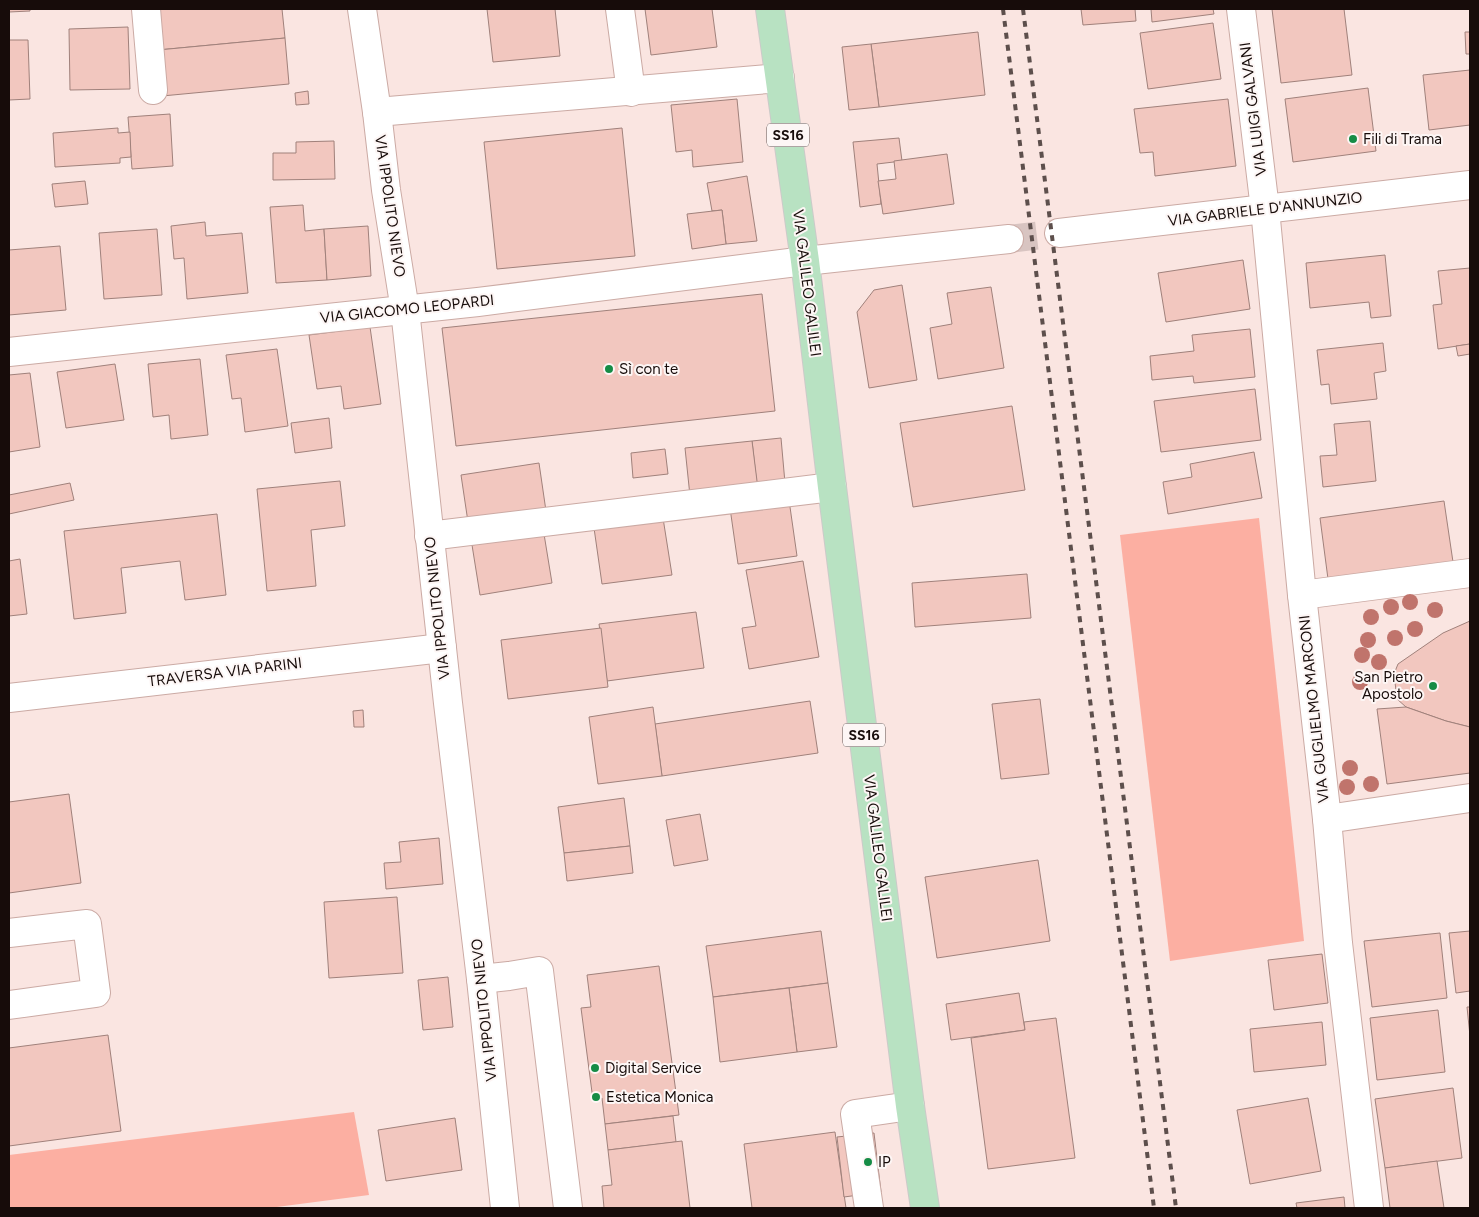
<svg xmlns="http://www.w3.org/2000/svg" width="1479" height="1217" font-family="Figtree,sans-serif">
	<style>
		.green { fill: #fcafa2 }
		.building { fill: #f2c7bf; stroke: #a0817b }
		.lines { fill: none; stroke-linecap: round; stroke-linejoin: round }
		.minor-tunnel { stroke: #d8c4c1; stroke-width: 28; stroke-dasharray: 28 14; stroke-linecap: butt }
		.minor-casing { stroke: #cbaaa4; stroke-width: 30 }
		.major-casing { stroke: #cccac9; stroke-width: 30 }
		.minor { stroke: #fff; stroke-width: 28 }
		.major { stroke: #b8e2c2; stroke-width: 28 }
		.rail { stroke: #5d4f4c; stroke-width: 4; stroke-dasharray: 6 6; stroke-linecap: butt }
		.tree { fill: #c0746c }
		.poi-dot { fill: #168c46; stroke: #fdf6f5; stroke-width: 2 }
		.labels { text-anchor: middle; stroke-width: 4; stroke-linejoin: round; paint-order: stroke }
		.shield { fill: #fdf6f5; stroke: #5c5250; stroke-width: 1 }
		.shield-label { font-size: 14px; font-weight: bold; fill: #170c0a }
		.street-label { font-size: 15px; fill: #170c0a; stroke: #fdf6f5 }
		.poi-label { font-size: 15px; fill: #170c0a; stroke: #fdf6f5; text-anchor: start }
	</style>
	<rect width="100%" height="100%" fill="#fae5e1"/>
	<g class="green">
		<path d="M1259 518 1304 941 1170 961 1120 535Z"/>
		<path d="M354 1112 369 1195 269 1208H9V1155Z"/>
	</g>
	<g class="building">
		<path d="M9 9H30V11L9 12Z"/>
		<path d="M154 9H282L285 38 158 50Z"/>
		<path d="M487 9H555L560 56 493 62Z"/>
		<path d="M645 9H712L717 47 651 55Z"/>
		<path d="M1081 9H1135L1136 21 1083 25Z"/>
		<path d="M1151 9H1213L1214 14 1152 22Z"/>
		<path d="M1272 9H1344L1352 75 1281 83Z"/>
		<path d="M1213 23 1221 79 1148 89 1140 33Z"/>
		<path d="M128 27 130 89 70 90 69 29Z"/>
		<path d="M978 32 985 95 879 107 871 44Z"/>
		<path d="M1465 32H1470V54H1466Z"/>
		<path d="M285 38 289 84 162 96 158 50Z"/>
		<path d="M9 40H28L30 99 9 100Z"/>
		<path d="M871 44 879 107 849 110 842 47Z"/>
		<path d="M1470 70V125L1429 130 1423 75Z"/>
		<path d="M1368 88 1376 151 1293 162 1285 99Z"/>
		<path d="M308 91 309 104 296 105 295 93Z"/>
		<path d="M737 99 743 162 693 167 692 150 676 152 671 105Z"/>
		<path d="M1228 99 1236 166 1155 176 1153 152 1140 153 1134 109Z"/>
		<path d="M170 114 173 166 132 169 128 117Z"/>
		<path d="M118 128V133L130 132 131 157 120 158V163L55 167 53 133Z"/>
		<path d="M622 128 635 256 497 269 484 142Z"/>
		<path d="M899 138 902 161 877 164 881 204 860 207 853 142Z"/>
		<path d="M334 141 335 179 273 180V153H296V142Z"/>
		<path d="M947 154 954 204 883 214 878 181 896 179 894 161Z"/>
		<path d="M747 176 757 241 726 244 722 210 712 211 707 183Z"/>
		<path d="M85 181 88 204 55 207 52 184Z"/>
		<path d="M303 205 305 231 324 229 327 280 276 283 270 207Z"/>
		<path d="M722 210 726 244 692 249 687 214Z"/>
		<path d="M205 222 206 236 242 233 248 293 187 299 184 258 174 259 171 226Z"/>
		<path d="M368 226 371 276 327 280 324 229Z"/>
		<path d="M157 229 162 295 104 299 99 233Z"/>
		<path d="M60 246 66 310 9 315V250Z"/>
		<path d="M1385 255 1391 316 1371 318 1369 302 1310 308 1306 263Z"/>
		<path d="M1243 260 1250 309 1166 322 1158 273Z"/>
		<path d="M1470 268V344L1438 349 1433 305 1442 304 1438 271Z"/>
		<path d="M902 285 917 380 869 388 857 312 874 290Z"/>
		<path d="M991 287 1004 368 938 379 930 328 952 324 947 293Z"/>
		<path d="M762 294 775 411 456 446 442 328Z"/>
		<path d="M370 327 381 404 344 409 341 386 317 389 309 335Z"/>
		<path d="M1250 329 1255 377 1194 383 1193 376 1152 380 1150 356 1194 351 1192 335Z"/>
		<path d="M1383 343 1386 371 1374 373 1377 399 1331 404 1329 384 1321 385 1317 350Z"/>
		<path d="M1470 344V354L1458 356 1456 346Z"/>
		<path d="M277 349 288 426 245 432 241 398 232 399 226 355Z"/>
		<path d="M200 359 208 435 171 439 169 415 153 417 148 364Z"/>
		<path d="M115 364 124 420 66 428 57 372Z"/>
		<path d="M30 373 40 447 9 452V375Z"/>
		<path d="M1255 389 1261 440 1161 452 1154 401Z"/>
		<path d="M1012 406 1025 490 913 507 900 423Z"/>
		<path d="M329 418 332 448 295 453 291 423Z"/>
		<path d="M1370 421 1376 481 1323 487 1320 456 1337 455 1334 424Z"/>
		<path d="M781 438 785 483 757 486 752 441Z"/>
		<path d="M752 441 758 489 690 496 685 448Z"/>
		<path d="M665 449 668 474 633 478 631 453Z"/>
		<path d="M1254 452 1262 498 1168 514 1163 482 1192 477 1190 464Z"/>
		<path d="M539 463 546 511 468 522 461 475Z"/>
		<path d="M340 481 345 526 311 530 316 586 267 591 257 489Z"/>
		<path d="M70 483 74 500 9 514V495Z"/>
		<path d="M789 500 797 556 738 564 730 508Z"/>
		<path d="M1444 501 1453 562 1328 579 1320 518Z"/>
		<path d="M217 514 226 595 185 600 180 561 121 568 126 613 74 619 64 531Z"/>
		<path d="M663 518 672 575 602 584 594 528Z"/>
		<path d="M544 534 552 583 480 595 472 545Z"/>
		<path d="M20 559 27 614 9 616V561Z"/>
		<path d="M803 561 819 657 749 669 742 628 756 626 746 570Z"/>
		<path d="M1027 574 1031 618 915 627 912 583Z"/>
		<path d="M696 612 704 668 607 681 599 624Z"/>
		<path d="M1470 621V727L1446 721 1406 707 1397 699 1394 674 1398 664 1443 633Z"/>
		<path d="M601 628 608 687 508 699 501 640Z"/>
		<path d="M1040 699 1049 774 1001 779 992 704Z"/>
		<path d="M810 701 818 753 662 776 655 724Z"/>
		<path d="M653 707 662 776 598 784 589 717Z"/>
		<path d="M1406 707 1446 721 1470 727V773L1387 784 1377 709Z"/>
		<path d="M363 710 364 727H354L353 711Z"/>
		<path d="M69 794 81 883 9 893V802Z"/>
		<path d="M624 798 630 846 564 853 558 807Z"/>
		<path d="M700 814 708 860 674 866 666 820Z"/>
		<path d="M439 838 443 884 386 889 384 863 401 862 399 842Z"/>
		<path d="M630 846 633 873 567 881 564 853Z"/>
		<path d="M1038 860 1050 941 937 958 925 877Z"/>
		<path d="M397 897 403 973 329 978 324 902Z"/>
		<path d="M821 931 828 983 713 997 706 946Z"/>
		<path d="M1470 931V991L1456 993 1449 933Z"/>
		<path d="M1440 933 1447 998 1372 1007 1364 941Z"/>
		<path d="M1322 954 1328 1003 1274 1010 1268 960Z"/>
		<path d="M659 966 679 1115 605 1124 602 1098 593 1100 581 1008 591 1007 587 975Z"/>
		<path d="M448 977 453 1027 423 1030 418 980Z"/>
		<path d="M828 983 837 1047 797 1052 789 988Z"/>
		<path d="M789 988 797 1052 720 1062 713 997Z"/>
		<path d="M1019 993 1025 1030 951 1040 946 1004Z"/>
		<path d="M1467 1007H1470V1036Z"/>
		<path d="M1438 1010 1445 1072 1377 1080 1370 1018Z"/>
		<path d="M1056 1018 1075 1158 988 1169 971 1038 1025 1030 1024 1022Z"/>
		<path d="M1322 1022 1326 1065 1254 1072 1250 1029Z"/>
		<path d="M108 1035 121 1131 9 1146V1048Z"/>
		<path d="M1453 1088 1462 1158 1385 1168 1375 1099Z"/>
		<path d="M1308 1098 1321 1171 1250 1184 1237 1110Z"/>
		<path d="M673 1116 676 1142 608 1150 605 1124Z"/>
		<path d="M455 1118 462 1170 386 1181 378 1130Z"/>
		<path d="M835 1132 846 1208H752L744 1144Z"/>
		<path d="M874 1133 881 1192 844 1197 837 1137Z"/>
		<path d="M682 1141 690 1208H604L602 1186 612 1185 608 1150Z"/>
		<path d="M1437 1161 1444 1208H1390L1385 1168Z"/>
		<path d="M1344 1197 1345 1208H1297L1296 1203Z"/>
	</g>
	<g class="lines">
		<path class="minor-tunnel" d="M1009 239 1059 233"/>
		<defs>
			<g id="minor">
				<path d="M146 9 153 90"/>
				<path d="M362 9 377 112 386 190 405 310 448 703 481 979 505 1208"/>
				<path d="M620 9 631 92"/>
				<path d="M1241 9 1265 209 1302 595 1327 819 1338 943 1369 1208"/>
				<path d="M377 112 780 78"/>
				<path d="M1059 233 1470 185"/>
				<path d="M9 352 478 302 805 261 1009 239"/>
				<path d="M429 536 832 487"/>
				<path d="M1302 595 1470 573"/>
				<path d="M9 698 442 648"/>
				<path d="M1327 819 1470 798"/>
				<path d="M9 933 87 924 96 993 9 1005"/>
				<path d="M481 979 509 976 539 971 568 1208"/>
				<path d="M869 1208 855 1114 910 1106"/>
			</g>
			<path id="major" d="M770 9 805 261 832 487 910 1106 925 1208"/>
		</defs>
		<use href="#minor" class="minor-casing"/>
		<use href="#major" class="major-casing"/>
		<use href="#minor" class="minor"/>
		<use href="#major" class="major"/>
		<g class="rail">
			<path d="M1003 9 1154 1208"/>
			<path d="M1023 9 1176 1208"/>
		</g>
	</g>
	<g class="tree">
		<circle cx="1410" cy="602" r="8"/>
		<circle cx="1391" cy="607" r="8"/>
		<circle cx="1435" cy="610" r="8"/>
		<circle cx="1371" cy="617" r="8"/>
		<circle cx="1415" cy="629" r="8"/>
		<circle cx="1395" cy="638" r="8"/>
		<circle cx="1368" cy="640" r="8"/>
		<circle cx="1362" cy="655" r="8"/>
		<circle cx="1379" cy="662" r="8"/>
		<circle cx="1360" cy="682" r="8"/>
		<circle cx="1350" cy="768" r="8"/>
		<circle cx="1371" cy="784" r="8"/>
		<circle cx="1347" cy="787" r="8"/>
	</g>
	<g class="poi-dot">
		<circle cx="1353" cy="139" r="5"/>
		<circle cx="609" cy="369" r="5"/>
		<circle cx="1433" cy="686" r="5"/>
		<circle cx="595" cy="1068" r="5"/>
		<circle cx="596" cy="1097" r="5"/>
		<circle cx="868" cy="1162" r="5"/>
	</g>
	<g class="labels">
		<g class="shield">
			<rect x="767" y="123.5" width="42" height="23" rx="4"/>
			<rect x="843" y="723.5" width="42" height="23" rx="4"/>
		</g>
		<g class="shield-label">
			<text x="788" y="140">SS16</text>
			<text x="864" y="740">SS16</text>
		</g>
		<g class="street-label">
			<text transform="translate(1253 109) rotate(-97)" y="5">VIA LUIGI GALVANI</text>
			<text transform="translate(390 206) rotate(82)" y="5">VIA IPPOLITO NIEVO</text>
			<text transform="translate(1265 209) rotate(-7)" y="5">VIA GABRIELE D'ANNUNZIO</text>
			<text transform="translate(807 283) rotate(83)" y="5">VIA GALILEO GALILEI</text>
			<text transform="translate(407 309) rotate(-6)" y="5">VIA GIACOMO LEOPARDI</text>
			<text transform="translate(437 608) rotate(-96)" y="5">VIA IPPOLITO NIEVO</text>
			<text transform="translate(225 672) rotate(-7)" y="5">TRAVERSA VIA PARINI</text>
			<text transform="translate(1314 709) rotate(-96)" y="5">VIA GUGLIELMO MARCONI</text>
			<text transform="translate(878 848) rotate(83)" y="5">VIA GALILEO GALILEI</text>
			<text transform="translate(484 1010) rotate(-96)" y="5">VIA IPPOLITO NIEVO</text>
		</g>
		<g class="poi-label">
			<text x="1363" y="144">Fili di Trama</text>
			<text x="619" y="374">Sì con te</text>
			<text x="1423" y="682" text-anchor="end">San Pietro<tspan x="1423" dy="17">Apostolo</tspan></text>
			<text x="605" y="1073">Digital Service</text>
			<text x="606" y="1102">Estetica Monica</text>
			<text x="878" y="1167">IP</text>
		</g>
	</g>
	<rect width="1479" height="1217" fill="none" stroke="#170c0a" stroke-width="20"/>
</svg>
